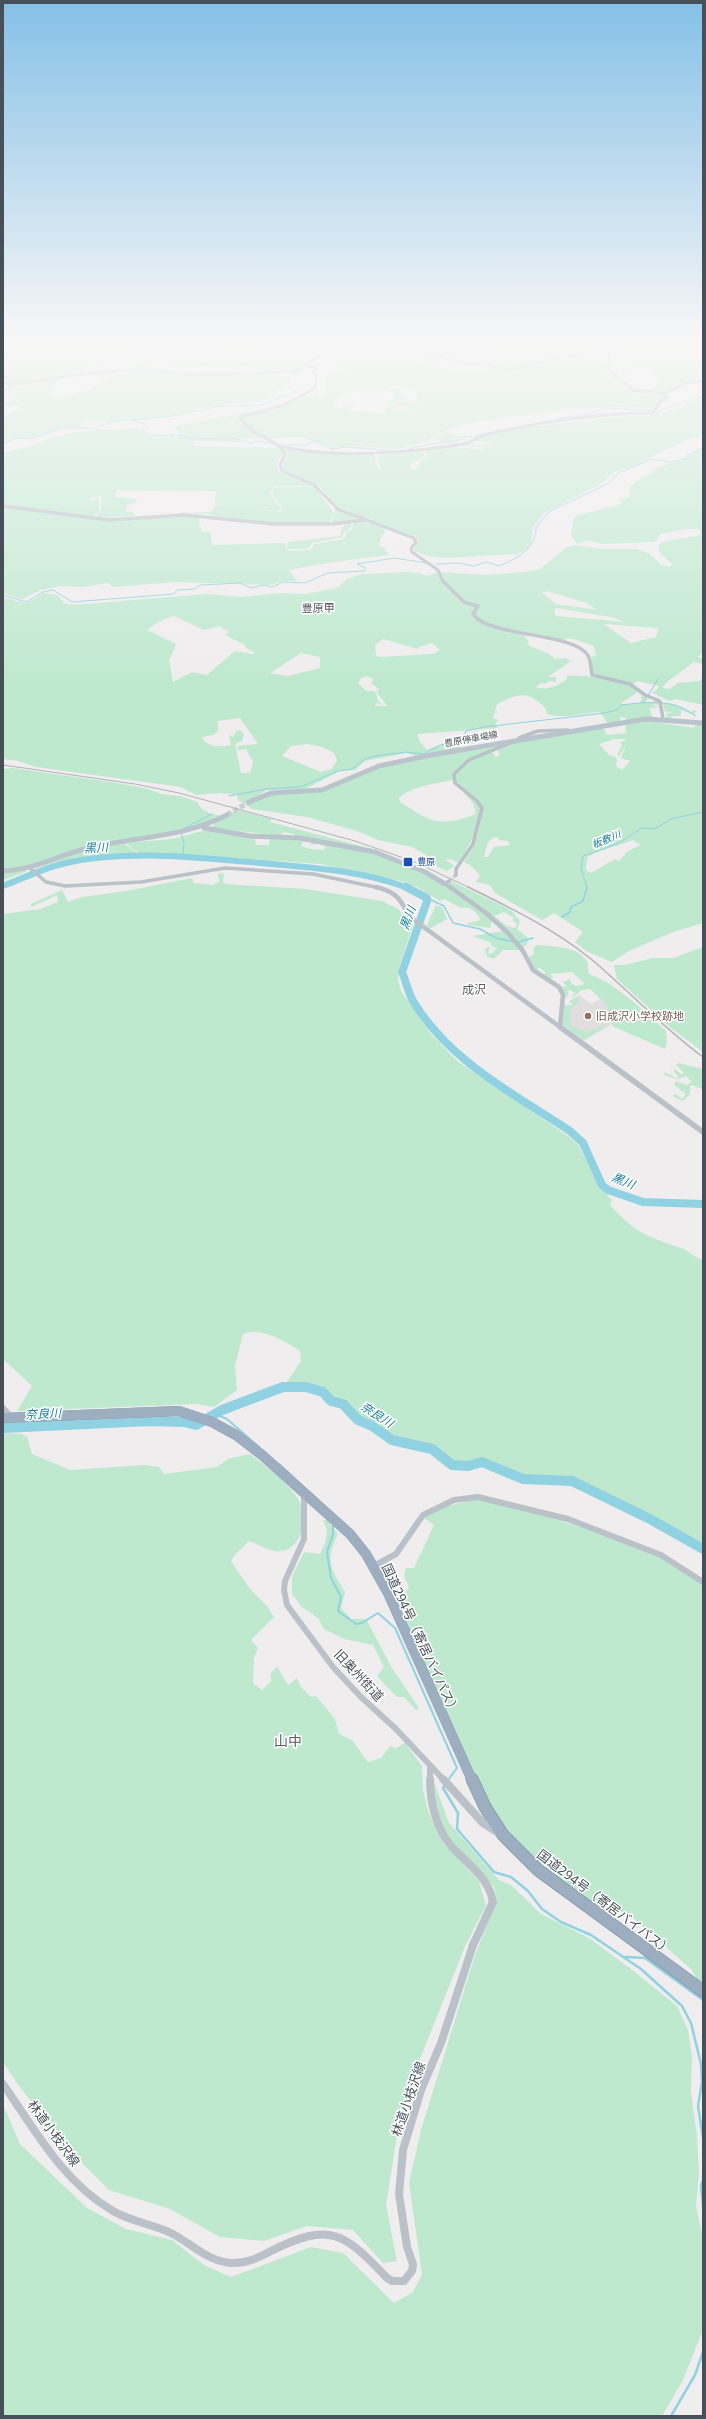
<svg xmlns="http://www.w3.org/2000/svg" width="706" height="2419" font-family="'Noto Sans','Noto Sans JP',sans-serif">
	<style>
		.education { fill: #e0dede }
		.green { fill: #bfe9cf; fill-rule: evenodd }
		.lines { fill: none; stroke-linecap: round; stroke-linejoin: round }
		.stream-far3 { stroke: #91d2e2; stroke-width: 1 }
		.stream-far2 { stroke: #91d2e2; stroke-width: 1.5 }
		.stream-far1 { stroke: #91d2e2; stroke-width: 2 }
		.stream { stroke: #91d2e2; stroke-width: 2.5 }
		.river-far2 { stroke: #91d2e2; stroke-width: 6 }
		.river-far1 { stroke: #91d2e2; stroke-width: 8 }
		.river { stroke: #91d2e2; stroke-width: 10 }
		.minor-tunnel { stroke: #cdcecf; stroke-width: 3.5; stroke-dasharray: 3.5 2; stroke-linecap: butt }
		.secondary-tunnel { stroke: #cdcecf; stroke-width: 5; stroke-dasharray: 5 2.5; stroke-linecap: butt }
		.trunk-far1-casing { stroke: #758ba3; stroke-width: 10 }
		.trunk-casing { stroke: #758ba3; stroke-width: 13 }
		.minor-far4 { stroke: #bac1c8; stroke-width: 3 }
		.minor-far3 { stroke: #bac1c8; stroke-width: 3.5 }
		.minor-far2 { stroke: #bac1c8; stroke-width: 4.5 }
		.minor-far1 { stroke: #bac1c8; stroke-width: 6 }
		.minor { stroke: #bac1c8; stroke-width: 8 }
		.tertiary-far1 { stroke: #bac1c8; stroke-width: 3.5 }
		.tertiary { stroke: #bac1c8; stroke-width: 5.5 }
		.secondary { stroke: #bac4cd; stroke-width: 5 }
		.trunk-far1 { stroke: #9caec0; stroke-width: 10 }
		.trunk { stroke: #9caec0; stroke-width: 12 }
		.rail-far1 { stroke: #b0b3b7; stroke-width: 1 }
		.rail { stroke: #b0b3b7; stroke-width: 1.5 }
		.transit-dot { fill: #1a4fb4; stroke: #fff; stroke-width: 1.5 }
		.education-dot { fill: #8d6e63; stroke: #fff; stroke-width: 1.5 }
		.labels { text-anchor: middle; stroke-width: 3; stroke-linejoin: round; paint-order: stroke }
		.far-street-label { font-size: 9px; fill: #475058; stroke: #fff }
		.far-transit-label { font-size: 9px; fill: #164399; stroke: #fff; text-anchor: start }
		.far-water-label { font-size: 10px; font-style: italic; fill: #1b7f98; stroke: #fff }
		.far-quarter-label { font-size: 11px; fill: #5a5d61; stroke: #fff }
		.education-label { font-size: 11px; fill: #785e54; stroke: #fff; text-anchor: start }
		.water-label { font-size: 12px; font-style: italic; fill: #1b7f98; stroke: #fff }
		.neighbourhood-label { font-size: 12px; fill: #5a5d61; stroke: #fff }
		.near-street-label { font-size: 13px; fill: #475058; stroke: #fff }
		.near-neighbourhood-label { font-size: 14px; fill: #5a5d61; stroke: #fff }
	</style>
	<rect width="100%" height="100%" fill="#efeded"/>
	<path class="education" d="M579 995 591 1004 600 999 614 1011V1023L583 1041 562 1025 564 1004 569 1007 573 1005 569 1001Z"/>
	<g class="green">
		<path d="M3 341H155L151 345 129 346 123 354 89 367 79 374 12 383 3 381Z"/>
		<path d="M207 341H270L283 344 319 341 314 342 318 344 327 341 318 345 323 349 317 350 301 362 300 367 305 366 306 362V366C281 380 251 364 225 364 213 364 201 368 188 367 174 365 161 357 146 365L154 369 125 370 124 368 136 365H129L126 361 158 357 155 351 158 348 169 351 191 348H224L228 344 227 342 209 343Z"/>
		<path d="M338 341H614L616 344 524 366 466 363 448 355 432 353 408 345 380 346 374 344 336 343Z"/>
		<path d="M629 341H703V363L696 380C681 382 670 392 654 390V387L661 379 640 362 629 363 634 371 626 372 620 366H610V363L615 362 614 358 610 356 611 348 625 346Z"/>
		<path d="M364 348H384L407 354 405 358 475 373 487 368H510L604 349 606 368 618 381 613 382 615 385H620L632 390 664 394V398L654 408 619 407 566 409 481 421 460 425 434 436 428 441 397 449 354 446 333 448 301 437 234 439 242 442H240L193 441 192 445 198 446 277 448 282 454 277 462 279 472 313 486H274L270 494 281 509 279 511 236 506 280 512 283 509 272 494 275 487H315L334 513 329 523H275L213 516 211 514 173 513 211 512 215 506H233L215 505 216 491 117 490 115 497 137 499 135 503 127 505 126 512H134V516L96 518 101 509 102 496 89 498 91 501 99 499V511L94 517 3 504V453L38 444 55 436 99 429 117 430 138 428 145 434 158 440 156 437 175 435 172 442 180 433 175 429 177 426 282 406 302 396 312 397 316 391 319 392 315 395 323 397 326 392 315 389 326 390V376C332 371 342 373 347 366L346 362H341L339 368 336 367 337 365 330 364 337 363 330 359 339 353 363 350ZM384 384 415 389 419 401H406V397L402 396 400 389 382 387ZM384 390 391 391 390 393 394 395 388 407 395 409 396 406 409 407V410L399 411 388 407 383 413 348 411 355 404 341 408 333 407 341 397 339 396 351 392 381 394Z"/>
		<path d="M311 366 298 376 289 378 292 382 283 386 272 397 263 400 196 409 177 416 154 419 81 422V427L63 428 29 439 18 438 3 443V416L22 409 16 405 3 406V401H10L15 398 3 394 12 387 57 379 51 392 55 398C63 400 85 389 96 387L94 386 122 372 120 374 149 370 191 375 270 373 266 376C275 378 283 375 291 376L294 372Z"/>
		<path d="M703 395V435L686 440 633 466 614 472 601 484 545 512 533 527 531 544 526 550 517 554C503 555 490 555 477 556 455 557 434 561 413 550L418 540 415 536 367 519 337 506 319 486 284 471 282 466 288 454 282 447 297 452 374 453 378 470H387L381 469 377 457 379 455 424 452 423 458 412 463 410 467 412 468 409 469H416L426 456 427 450C436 449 444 447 453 447 464 446 476 452 487 448L456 445H485L487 442 493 448 491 442 474 441C509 427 558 423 596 421L595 418 653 415 682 408Z"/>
		<path d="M446 432 462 437C456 445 442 444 434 438Z"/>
		<path d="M699 449H703V483L701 488 703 489V652L698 657 703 659V664L694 662 668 681 662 688 670 689 678 683 700 681 703 677V705L676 699 669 701 651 692 656 691 659 686 637 681 631 685 639 690C633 697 623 700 621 704H639L642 698H639L644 696 647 697 644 703H654L655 699 660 701 659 705 651 704 658 707 650 708 651 715 655 718 626 720 624 717H620L621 721 608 724 600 712C587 713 556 720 546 713V709C529 690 518 693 497 704L493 718 498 720 495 724 498 728 417 734 420 742 427 750 445 743 464 748 500 746 491 750 496 757 500 755 497 750 514 743 603 727 607 735 627 733 625 728 627 724 641 720 694 728 696 724H703V923L673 932 629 951 612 962 586 951 575 942 583 932 554 913 542 920 495 893 490 885 476 882 480 875 470 865 464 862 474 846 480 825 459 863 451 859 445 860 455 866 447 871 434 865 428 856 412 847 378 840 357 831 307 817 252 809 238 800 237 795 221 793 196 795 181 787 36 767 18 761 3 759V598C26 601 21 609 43 593L58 595 64 603 74 605 207 594 243 597 280 593 305 594 337 588 347 579 363 574 406 572 419 573 427 576 438 572 486 575 525 572 540 569 567 547 576 545 600 549H637L648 553 662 565 671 567 672 564 659 552 658 545 666 541 702 535 699 529H686L660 534 657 540 654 542 603 544 587 540 577 544 571 536 574 517 578 515 622 504 619 500 630 497V487L638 480 654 472 653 469 687 458ZM547 591 586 603 597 610 556 604 542 593ZM556 608 611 617 626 622 556 616 554 610ZM174 616 204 630 219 626 229 632 225 635 245 645 246 648 255 653 252 654 235 651 207 675 192 672 173 682 169 661 176 644 147 630C153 625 166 617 174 616ZM604 624 658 628 656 637 631 643ZM526 634 560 642 568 638 577 640 594 646 596 656 591 657 593 675 622 683C602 680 586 674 566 676L567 679C560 685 548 690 538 688L536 687 541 683 546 684 549 681 556 682V677H548L571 661 565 658 555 659 549 654 527 645 529 642 524 636ZM383 639 418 649 419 647 432 643 440 650 433 654 381 657 376 656 375 645ZM301 653 320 657V668L288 676 270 673ZM367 676 374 679 371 683 380 690 376 691 387 706H375L376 703 384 705 378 701 377 695 374 691H366L358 683 361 678ZM240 718 258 744 237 746 238 750 246 749 253 762 250 773H241L235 744 242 741 244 734 240 730 236 731 233 737 229 735 231 745C222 747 206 748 202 737L213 735 218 731V721ZM614 739H627L620 743 622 745 617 756 620 755 626 745 621 758 630 761 622 770 616 766 617 758 609 755 599 744ZM308 744 322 747 334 753 337 760 332 769 321 772 282 756 291 746ZM407 753 415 756 379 768 323 791 316 793 283 792 255 797 267 790 305 789 340 771 355 770 365 761ZM452 780 473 803 476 813C472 817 467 817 461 819 434 827 422 816 400 802L399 798C412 786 435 784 452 780ZM496 837 500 840 508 841 510 845 494 847 488 857H484C486 849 487 839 496 837ZM633 840 641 845 628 851 619 861 615 859 591 873 586 870 587 858C594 851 621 845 633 840Z"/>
		<path d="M3 507 93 519 198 517 202 531 211 533 212 545 285 543 286 549 289 551 310 550 315 544 344 539 347 532 352 529 354 523 365 522 386 528 378 545 384 548 389 555C355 559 322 563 289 570L297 581H282L270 585 176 582 113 587 109 583 82 587 60 586 41 590 22 599 3 593Z"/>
		<path d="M335 508 358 518 357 520 332 523Z"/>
		<path d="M347 523H350L352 526 344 533 343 537 313 543 307 549H287L288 542 340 536 342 528Z"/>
		<path d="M663 703 677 705 691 712 695 710 697 712 694 713 696 716 682 710 680 716H671L673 719H666L667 713H678L665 712Z"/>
		<path d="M12 768 111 782 145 788 161 794 181 796 197 802 202 809 210 813 221 816 200 828 122 841 28 867 25 872 3 880V769Z"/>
		<path d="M241 811 272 819 270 822 376 850 295 837 294 834 283 832 281 836 212 828 214 824 229 815 224 813Z"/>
		<path d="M206 830 255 838 256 845H269L270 838 297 839 308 842H303L301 846 310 849 324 850 326 847 319 844 311 845V842L374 853 448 885 451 881 505 907 512 911 520 921 517 929 528 938 527 945 518 950H503L494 959 487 957 485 949 488 947H490L488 953 491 954 497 948 492 946 490 942 472 936 503 931 492 919 490 928 468 925V923L478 921 480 918C474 911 471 906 461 908L444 899 440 901 417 887 400 881 320 864 208 856 146 855 135 851 126 843 172 839ZM504 912 513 917V921L517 924 515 928 507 926 494 916Z"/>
		<path d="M125 844 141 856 67 862 3 885V882C43 867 81 846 125 844Z"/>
		<path d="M220 873 224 874 223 883 225 884 305 889 382 901 398 909 413 925 398 971V980L401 991 430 1033 457 1061 568 1136 579 1146 599 1186 612 1200 610 1205C637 1234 646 1236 681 1248 689 1251 695 1258 703 1260V1546L629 1505 573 1479 549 1476 525 1477 486 1461 454 1462 423 1444 392 1438 375 1425 360 1419 344 1403 332 1398 320 1387 285 1385 301 1361 300 1351C285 1341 261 1327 243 1334L235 1366 237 1390 214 1407 197 1404 17 1411 32 1386 3 1359V914L40 909 58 902 57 895 31 907V904L62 890 68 902 82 897 126 891 192 878 194 883 213 885 219 882 218 874Z"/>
		<path d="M436 905 443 908 447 919 429 929 427 925Z"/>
		<path d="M537 945C554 947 578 945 587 962 589 965 587 970 589 974 619 985 642 1010 666 1031L667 1042 665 1049 612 1026 613 1018 608 1011V1006L590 989 582 990 571 999 575 993 570 990 567 991 569 995 565 998 561 987 567 986 562 982 570 979 571 983 576 986 585 984 572 972 550 974 553 977 550 979 541 976 546 973 540 968 535 970 529 957 534 954 533 948Z"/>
		<path d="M703 947V1052L671 1028 617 979 614 965H625L653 958H673Z"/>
		<path d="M576 998 579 1002 570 1009 571 1025 586 1032 609 1024 584 1040 563 1025 564 1005H573L570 1001Z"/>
		<path d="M678 1063 703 1069V1090L693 1085 690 1086V1094L683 1101 672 1096 676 1094 682 1099 686 1094 674 1085 676 1081 686 1085 692 1082 686 1076 677 1079 664 1075 665 1072 676 1078 679 1077 674 1072 675 1069 670 1066H671L681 1074 684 1073 676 1065Z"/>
		<path d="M3 1433 22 1434 27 1437 32 1454 70 1470 145 1465 159 1467 164 1474 217 1467 228 1459 250 1454C267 1468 288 1481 299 1501 309 1520 301 1554 275 1551 267 1550 257 1544 249 1541L235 1555 231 1561 250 1589 267 1606 274 1617 251 1640 258 1648 254 1658 253 1683 262 1690 271 1682V1673L277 1667C282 1673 283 1679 289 1685L297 1678 301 1687 311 1697 316 1696 335 1719 339 1734 352 1740 368 1762 381 1758 390 1746 396 1748 405 1743 422 1766 423 1790 428 1811 443 1843 479 1881 486 1906 466 1944 402 2104 386 2205 397 2261 383 2263 353 2230 307 2226 264 2241 220 2237 170 2209 109 2190 78 2159 19 2086 3 2062Z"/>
		<path d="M478 1499 530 1511 583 1528 662 1558 703 1584V1985L698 1981 692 1970 631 1916 613 1909 595 1906 536 1863 506 1830 482 1793 455 1736 400 1606 401 1598 409 1587 404 1576 406 1568H414L434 1525 424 1518 439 1508Z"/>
		<path d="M323 1520H327L338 1534C325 1560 330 1569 345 1592L341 1608 351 1619H366L392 1668 419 1708 416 1710 404 1697H397L377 1676 384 1667 373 1645 344 1639 324 1629 318 1618 302 1607 292 1594V1577L304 1552 320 1554C326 1541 330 1533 323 1520Z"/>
		<path d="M434 1782 449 1823 499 1880 511 1885 541 1914 589 1938 631 1969 677 2006 688 2030 692 2055 691 2092 697 2136 699 2173 696 2206 703 2239V2330L682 2382 662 2416H3V2104L20 2144 87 2208 126 2229 172 2240 204 2265 231 2277 311 2247 343 2253 394 2303 413 2292 422 2274 409 2183 421 2130 475 1955 497 1899 494 1887 448 1838 433 1800Z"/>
	</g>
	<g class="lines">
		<g class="stream-far3">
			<path d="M557 419 593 413 605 408 659 411 692 398 703 390"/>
			<path d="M132 420 172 416 222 406 262 405 311 385 310 383"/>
			<path d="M3 443 18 438 29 439 64 428H93L116 421 132 420 145 424 141 430 151 436 177 435 197 439 232 438 251 443 257 441 273 444"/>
			<path d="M278 445H305L316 441 331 449 349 447 393 451"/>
			<path d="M409 449C427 443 445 444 464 439V436L473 437 487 433"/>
			<path d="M436 564 459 563 473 566 487 562 499 566C518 558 536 549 536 527L550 511 609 483 618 473 652 459 671 462 687 458V455L703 448"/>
			<path d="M3 595 26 602 43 592 53 590 72 602 174 594 177 590 195 589 200 585 240 583 252 588 263 585 272 587 283 582 305 583 328 573 364 571 366 568 357 564 394 558 427 563"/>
			<path d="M643 704 658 679"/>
			<path d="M229 796 266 789 300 787 338 771 352 769 365 759 375 756 406 752 424 754C436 745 452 742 465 734L466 731 484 727 605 713 617 710 621 705C647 702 674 698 695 716"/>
			<path d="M181 830 212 814"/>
			<path d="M181 833 184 842 183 857"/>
			<path d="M587 888 581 868 583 856 617 844 642 828 654 829 671 819 703 812"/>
		</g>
		<g class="stream-far2">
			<path d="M427 898 444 906 453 923 480 929 496 938 514 942"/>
			<path d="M562 917 570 912 571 907 583 901 587 887"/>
			<path d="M518 942 533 938"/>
		</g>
		<g class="stream-far1">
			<path d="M215 1414 227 1419 259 1447"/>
			<path d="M279 1464 334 1515"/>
			<path d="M333 1523V1534L327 1552 331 1578 341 1597 338 1611 356 1624 362 1623 378 1613 395 1628 457 1768 448 1780"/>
		</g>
		<g class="stream">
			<path d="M445 1785 443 1788 458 1813 457 1829 494 1872 511 1877 528 1891 542 1909 561 1922 591 1935 641 1969 682 2006 691 2023 701 2064 702 2082 698 2106 703 2138"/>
			<path d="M625 1957 645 1958 703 2000"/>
			<path d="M703 2180 701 2186 703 2206"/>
			<path d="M671 2416 695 2375 703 2352"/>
		</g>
		<path class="river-far2" d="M3 886C24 878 44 868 66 863 126 850 189 857 250 862 303 867 358 869 408 888"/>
		<path class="river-far1" d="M406 887 427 898V901L402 972C406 981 408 992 413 1001 449 1061 514 1094 570 1131L583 1143 602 1185 608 1190 643 1202 703 1204"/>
		<path class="river" d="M3 1428 150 1421 184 1422 196 1425 222 1410 283 1387H306L323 1392 331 1401 343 1404 358 1420 372 1426 392 1440 432 1449 452 1465 468 1466 482 1462 523 1479 572 1481 650 1519 703 1549"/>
		<path class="minor-tunnel" d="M449 881 456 875"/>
		<path class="secondary-tunnel" d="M227 815 249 802"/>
		<defs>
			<path id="trunk-far1" d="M3 1418 179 1411 212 1422 236 1435 262 1455 350 1534 366 1554 388 1593 472 1780"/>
			<path id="trunk" d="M472 1779 485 1807 503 1835 538 1870 703 1991"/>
		</defs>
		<use href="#trunk-far1" class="trunk-far1-casing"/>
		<use href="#trunk" class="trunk-casing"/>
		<g class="minor-far4">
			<path d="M609 347V370L633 390 665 393 687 383 703 381"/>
			<path d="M327 348 404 346 464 363 509 368 528 366 609 347 621 344 623 341"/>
			<path d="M307 365 317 368 313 371 316 374 315 388 284 405 240 417C252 438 274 436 285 454L280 465 282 471 314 485 338 509 414 538 416 542 411 548 412 552 438 570 443 582"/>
			<path d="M3 383 15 384 93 373 146 369 196 375 293 372C311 366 321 349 337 341"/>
			<path d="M3 391 14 385"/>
			<path d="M279 446C333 459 408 453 463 444 472 443 479 436 488 434 541 422 598 413 653 413L660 402 667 398 665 393"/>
		</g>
		<g class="minor-far3">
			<path d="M443 581 464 602 478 606 473 614C488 637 570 632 587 654 591 659 591 669 592 675L630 684 645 695 660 701 663 719"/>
			<path d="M519 738 538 731 568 730"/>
			<path d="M30 868 46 882 65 886 141 882 225 868 313 874 380 888"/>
			<path d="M456 875V869L473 844 482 808 477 801 455 783 454 774 469 760 515 741"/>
			<path d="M449 881 445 884 451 888"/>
		</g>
		<g class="minor-far2">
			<path d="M376 887C397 892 400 899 410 917L560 1027"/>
			<path d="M450 887 486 913 508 933 523 951 533 970 559 987 563 995 560 1027"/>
		</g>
		<g class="minor-far1">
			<path d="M3 1408 12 1418"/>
			<path d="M304 1494V1539L285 1581 284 1590 287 1605 333 1667 361 1697 396 1729 444 1780"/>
			<path d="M374 1566 396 1554 423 1515 454 1500 478 1497 568 1519 661 1555 703 1582"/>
			<path d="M430 1780V1768"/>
		</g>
		<g class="minor">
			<path d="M443 1779 483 1823 499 1833"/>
			<path d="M3 2084C35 2130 63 2182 113 2211 130 2221 151 2224 169 2232 190 2242 206 2261 231 2263 245 2264 258 2258 271 2251 331 2221 344 2233 387 2278L392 2281H404L412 2271 413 2264 407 2247 399 2194 403 2150 421 2090 441 2043 473 1945 493 1902C489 1877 467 1864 451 1846 436 1828 430 1802 430 1779"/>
		</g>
		<path class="tertiary-far1" d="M3 506 109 520 184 515 274 524H332L365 520"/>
		<path class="tertiary" d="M560 1027 703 1132"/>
		<g class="secondary">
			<path d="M249 802 271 793 322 790 379 766 431 755 646 719 703 723"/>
			<path d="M204 828 250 836 300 838 375 852 425 872 445 884"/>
			<path d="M3 871C33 870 57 856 85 849 135 836 180 839 227 815"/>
		</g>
		<use href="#trunk-far1" class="trunk-far1"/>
		<use href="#trunk" class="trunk"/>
		<path class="rail-far1" d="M3 765 135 784 179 793 355 841 415 862 470 888"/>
		<path class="rail" d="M468 887C511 908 554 929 591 959 629 991 663 1028 703 1057"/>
	</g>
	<linearGradient id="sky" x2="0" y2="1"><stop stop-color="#85c0e6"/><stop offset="0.5" stop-color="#f8f7f7"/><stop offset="1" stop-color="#f8f7f7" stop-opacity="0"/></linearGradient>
	<rect width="706" height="680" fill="url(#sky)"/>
	<rect class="transit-dot" x="403" y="857" width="10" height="10" rx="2"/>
	<circle class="education-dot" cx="588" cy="1016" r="4"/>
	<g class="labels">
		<g class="far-street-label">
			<text transform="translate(471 739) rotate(-10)" y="3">豊原停車場線</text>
		</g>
		<g class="far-transit-label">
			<text x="417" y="865">豊原</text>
		</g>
		<g class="far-water-label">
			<text transform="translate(606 839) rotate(-23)" y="4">板敷川</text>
		</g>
		<g class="far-quarter-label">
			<text x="318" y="612">豊原甲</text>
		</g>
		<g class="education-label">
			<text x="596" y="1020">旧成沢小学校跡地</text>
		</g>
		<g class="water-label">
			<text transform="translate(96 848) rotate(-4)" y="4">黒川</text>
			<text transform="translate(408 918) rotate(-69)" y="4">黒川</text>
			<text transform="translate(623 1181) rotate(22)" y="4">黒川</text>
			<text transform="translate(43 1414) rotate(-3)" y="4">奈良川</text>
			<text transform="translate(377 1415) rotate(33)" y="4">奈良川</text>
		</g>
		<g class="neighbourhood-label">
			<text x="474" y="994">成沢</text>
		</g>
		<g class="near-street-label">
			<text transform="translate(421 1639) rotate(65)" y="5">国道294号（寄居バイパス）</text>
			<text transform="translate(359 1675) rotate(47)" y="5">旧奥州街道</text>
			<text transform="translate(605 1902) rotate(37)" y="5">国道294号（寄居バイパス）</text>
			<text transform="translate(408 2099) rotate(-71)" y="5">林道小枝沢線</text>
			<text transform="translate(54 2133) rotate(54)" y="5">林道小枝沢線</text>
		</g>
		<g class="near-neighbourhood-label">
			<text x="288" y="1746">山中</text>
		</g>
	</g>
	<rect width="706" height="2419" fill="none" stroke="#475058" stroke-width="8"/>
</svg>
